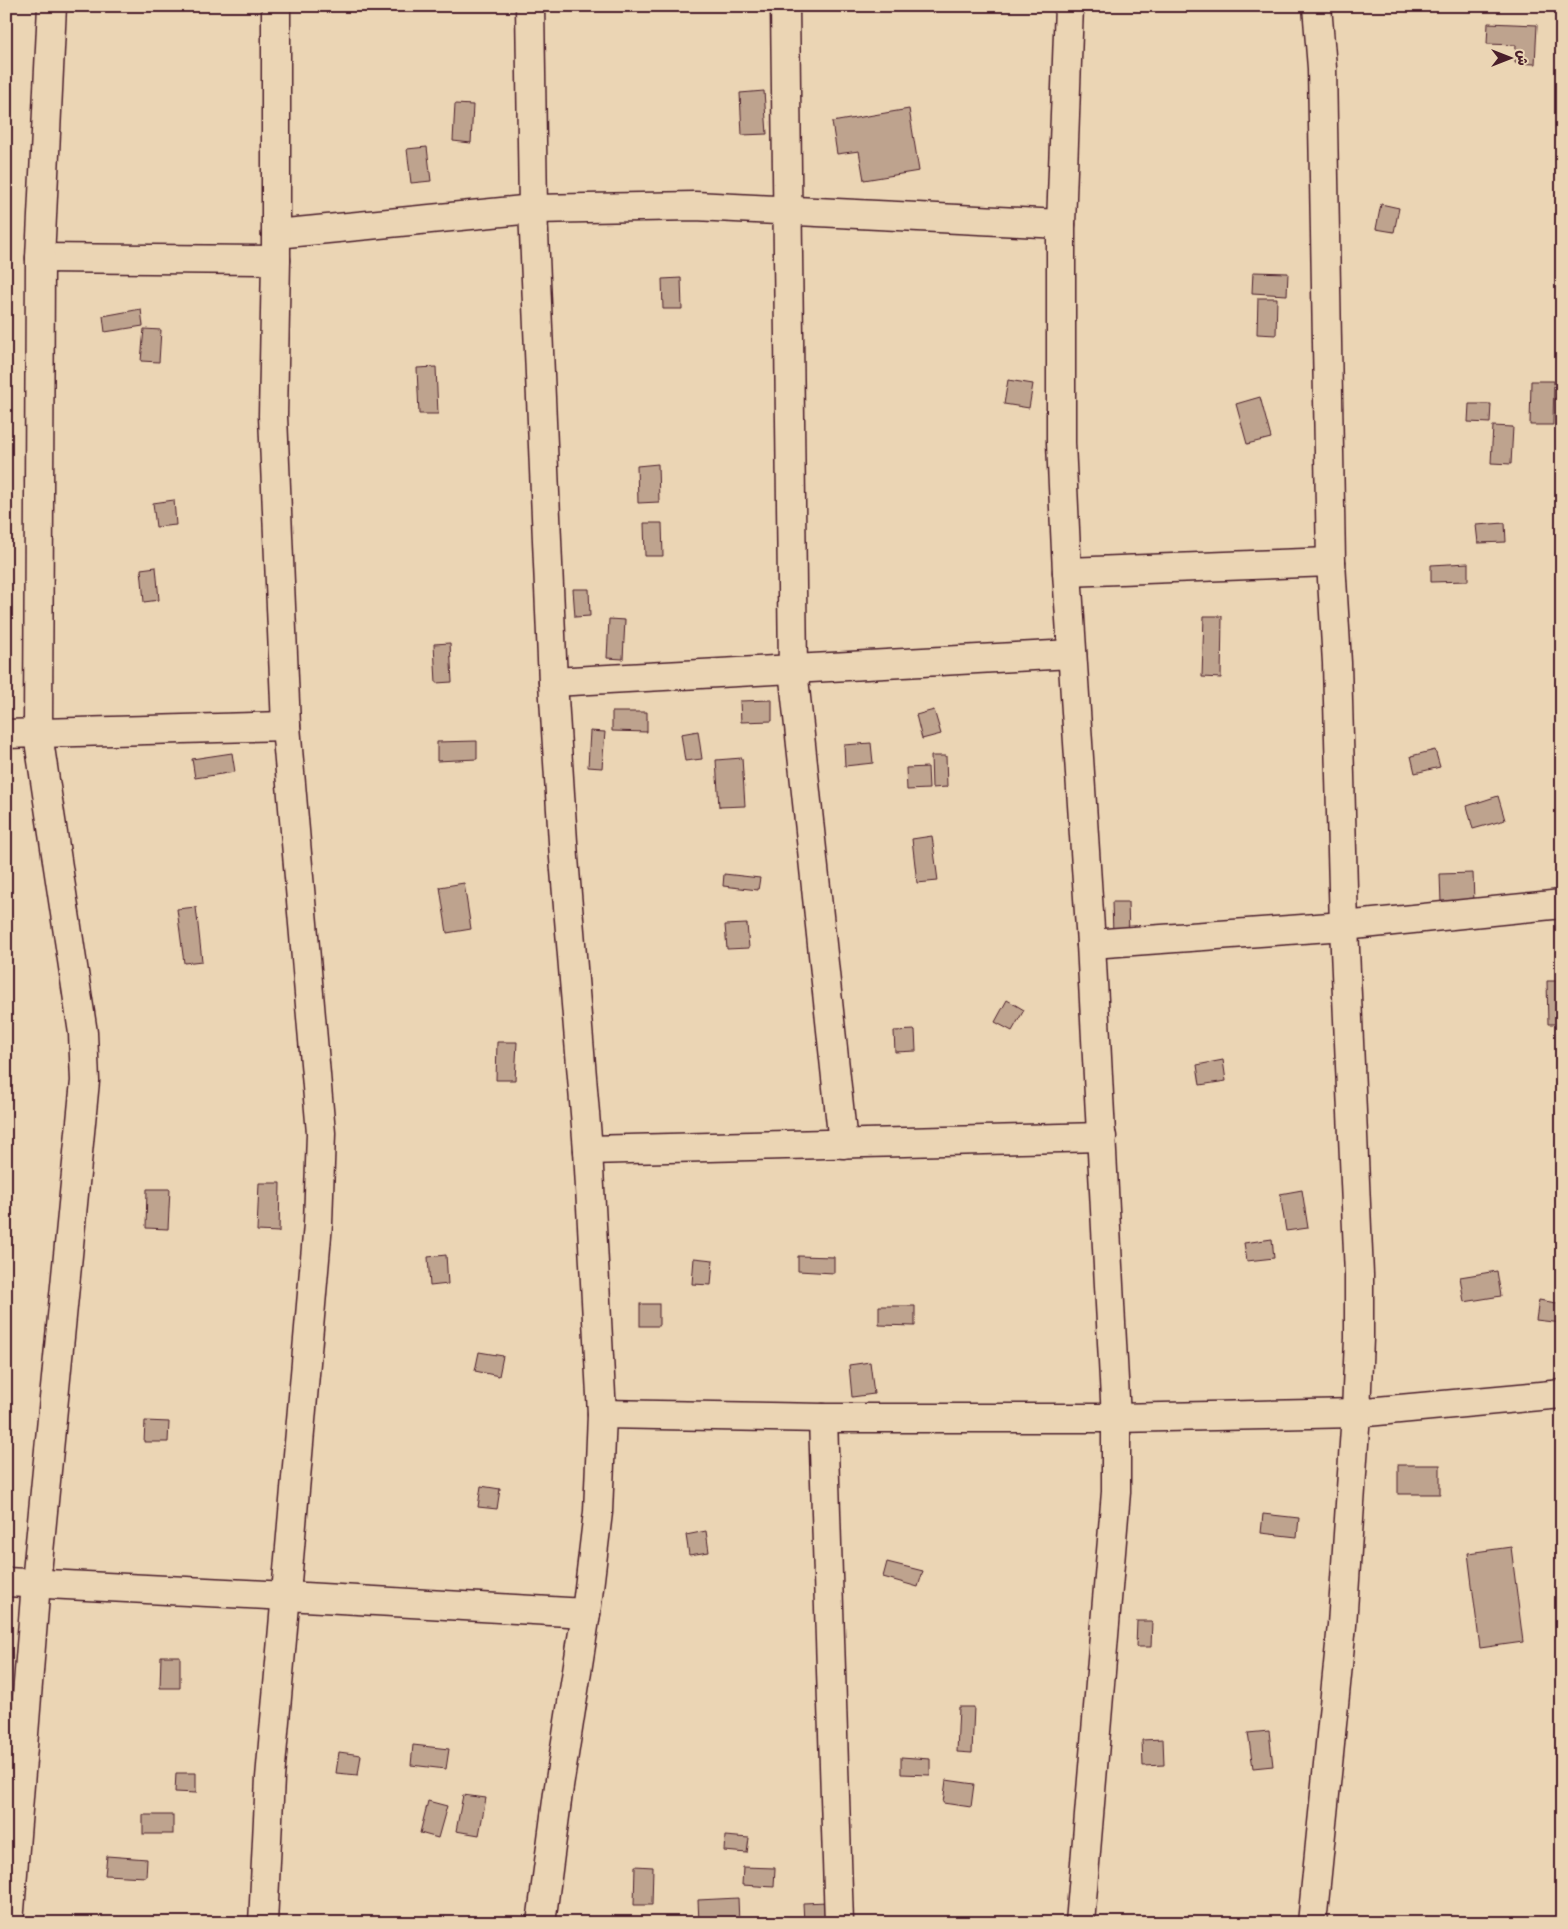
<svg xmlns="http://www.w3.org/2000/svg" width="1568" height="1929" font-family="'Comic Neue','Playpen Sans Arabic',sans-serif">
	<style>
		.building { fill: #bea38e; stroke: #4a1f2b }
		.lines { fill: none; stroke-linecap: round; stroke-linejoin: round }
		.street-casing { stroke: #4a1f2b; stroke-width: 31 }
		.street { stroke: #ebd5b4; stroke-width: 28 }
	</style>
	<rect width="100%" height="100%" fill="#ebd5b4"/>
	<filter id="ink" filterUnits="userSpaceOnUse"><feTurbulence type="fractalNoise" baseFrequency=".02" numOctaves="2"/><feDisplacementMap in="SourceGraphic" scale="10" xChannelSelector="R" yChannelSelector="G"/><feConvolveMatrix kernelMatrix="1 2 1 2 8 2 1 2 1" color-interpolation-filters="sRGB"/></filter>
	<g filter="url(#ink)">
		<g class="building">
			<path d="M1488 23 1537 25 1535 64 1515 63 1516 45 1487 44Z"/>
			<path d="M764 91 767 134 742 135 740 93Z"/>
			<path d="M455 104 473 105 471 143 453 141Z"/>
			<path d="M909 109 919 171 864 180 859 151 837 154 832 122Z"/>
			<path d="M427 147 431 181 411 183 407 149Z"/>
			<path d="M1381 204 1399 208 1394 232 1376 229Z"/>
			<path d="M1253 272 1288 273 1287 295 1252 293Z"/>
			<path d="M681 278 682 309H663L662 279Z"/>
			<path d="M1258 298H1277L1276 335 1257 334Z"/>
			<path d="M141 309 143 326 105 332 103 316Z"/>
			<path d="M144 329 161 330 159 362 141 361Z"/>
			<path d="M436 367 438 414H419L417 368Z"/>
			<path d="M1008 380 1033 384 1029 408 1004 404Z"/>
			<path d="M1531 381H1554L1553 425H1530Z"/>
			<path d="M1260 397 1271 438 1247 444 1236 404Z"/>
			<path d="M1469 404H1491L1490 423 1468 422Z"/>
			<path d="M1493 426 1513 427 1511 464 1491 463Z"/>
			<path d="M658 464 659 502 638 503 637 466Z"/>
			<path d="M174 500 176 525 156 527 153 503Z"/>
			<path d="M644 523H662L663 556H645Z"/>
			<path d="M1505 523 1506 542 1478 543 1476 525Z"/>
			<path d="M1468 563V581L1431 582V565Z"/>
			<path d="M156 567 159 600 144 602 141 569Z"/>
			<path d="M573 589H589L590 616 575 617Z"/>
			<path d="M1204 616H1222L1221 678 1202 677Z"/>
			<path d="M609 619 625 620 623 659 607 658Z"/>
			<path d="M450 643 452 682 436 683 434 644Z"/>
			<path d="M772 700V721L741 722 740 701Z"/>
			<path d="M934 710 941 734 922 739 916 715Z"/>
			<path d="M612 712H647V732L612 731Z"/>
			<path d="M590 731 605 732 602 768 588 767Z"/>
			<path d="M698 731 702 759 685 761 681 734Z"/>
			<path d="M477 741V759L437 761V742Z"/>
			<path d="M871 743 873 763 845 766 844 745Z"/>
			<path d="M1435 750 1440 767 1415 773 1411 756Z"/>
			<path d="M232 753 235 772 195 778 192 759Z"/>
			<path d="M931 756H946L947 787 932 788Z"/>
			<path d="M742 758 745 806 719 807 716 760Z"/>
			<path d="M928 767 929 789 907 790 906 768Z"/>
			<path d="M1498 796 1505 820 1473 829 1467 806Z"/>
			<path d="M932 836 938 881 917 883 912 839Z"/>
			<path d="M1473 873 1474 902 1441 903 1440 874Z"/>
			<path d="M724 874 760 878 758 890 723 886Z"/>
			<path d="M464 883 471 929 447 933 440 887Z"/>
			<path d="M1112 902H1128L1129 934H1113Z"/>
			<path d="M196 907 202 961 184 963 177 909Z"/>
			<path d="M747 924 749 948 727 949 725 925Z"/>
			<path d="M1547 981H1562V1024H1548Z"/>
			<path d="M1007 1000 1024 1010 1012 1031 995 1022Z"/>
			<path d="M915 1030 916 1051 895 1052 894 1031Z"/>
			<path d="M497 1042H517L515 1080H496Z"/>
			<path d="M1223 1060 1226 1081 1200 1085 1197 1065Z"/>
			<path d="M259 1183H280L279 1232 257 1231Z"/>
			<path d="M147 1189H170L168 1229 146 1228Z"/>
			<path d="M1302 1190 1308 1228 1286 1231 1280 1194Z"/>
			<path d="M1272 1239 1274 1258 1247 1261 1244 1243Z"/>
			<path d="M446 1255 448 1284 430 1286 428 1257Z"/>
			<path d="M798 1256 834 1257V1273L798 1271Z"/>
			<path d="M694 1258 713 1260 711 1285 692 1284Z"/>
			<path d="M1497 1271 1501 1296 1464 1302 1460 1277Z"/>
			<path d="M1539 1300 1562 1304V1323L1536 1320Z"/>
			<rect x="640" y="1304" width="19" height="22"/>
			<path d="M879 1306H915V1326L879 1325Z"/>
			<path d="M479 1352 503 1356 499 1376 475 1371Z"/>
			<path d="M870 1362 874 1394 852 1397 849 1365Z"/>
			<path d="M145 1421 169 1422 168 1442H144Z"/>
			<rect x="1398" y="1465" width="42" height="29"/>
			<path d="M481 1486 500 1489 497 1509 478 1507Z"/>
			<path d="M1263 1514 1299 1518 1297 1537 1261 1533Z"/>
			<path d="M706 1531 709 1552 689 1555 686 1535Z"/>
			<path d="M1511 1547 1523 1642 1480 1648 1468 1553Z"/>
			<path d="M887 1562 923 1571 918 1587 883 1577Z"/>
			<path d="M1137 1621H1152L1151 1647H1136Z"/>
			<path d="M161 1656H180V1688H160Z"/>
			<path d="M959 1707H974L972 1753 957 1752Z"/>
			<path d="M1269 1731 1273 1766 1253 1768 1248 1733Z"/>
			<path d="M1163 1739 1164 1765 1143 1766 1142 1740Z"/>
			<path d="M413 1745 449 1749 446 1769 411 1765Z"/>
			<path d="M339 1752 361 1755 358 1775 336 1773Z"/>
			<path d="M901 1757 930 1759V1775L901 1774Z"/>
			<path d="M176 1773H196V1793L175 1792Z"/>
			<path d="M946 1780 974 1784 971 1807 943 1803Z"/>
			<path d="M463 1795 486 1798 479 1835 456 1831Z"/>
			<path d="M428 1801 447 1806 438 1838 420 1833Z"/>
			<rect x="143" y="1815" width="30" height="19"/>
			<path d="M725 1836 749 1838 747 1853 724 1851Z"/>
			<path d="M107 1856 147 1859 146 1877 105 1875Z"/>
			<path d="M635 1866 653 1867 652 1905H634Z"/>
			<path d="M743 1867 775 1868 774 1887 742 1885Z"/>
			<path d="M738 1898 739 1923H699L698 1900Z"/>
			<path d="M827 1902 828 1923H804L803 1903Z"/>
			<path d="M799 1919 800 1923H772Z"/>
		</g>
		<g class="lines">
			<defs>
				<g id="street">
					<path d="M530 6 533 209 553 682 564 858 588 1150 602 1414 598 1512 586 1613 558 1793 541 1923"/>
					<path d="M785 6 793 669 843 1144"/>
					<path d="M1069 6 1061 224V443L1067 572 1091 944 1116 1418V1492L1080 1923"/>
					<path d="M276 234 533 209 695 206 1061 224"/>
					<path d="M40 258 276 260"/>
					<path d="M1067 572 1331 562"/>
					<path d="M553 682 1072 654"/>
					<path d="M6 734 286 726"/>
					<path d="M1091 944 1344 926 1562 904"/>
					<path d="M588 1150 1102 1137"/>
					<path d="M602 1414 823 1418H1116L1356 1413 1562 1394"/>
					<path d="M823 1418 839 1923"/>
					<path d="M6 1582 287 1596 586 1613"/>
					<path d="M9 1923 36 1583 85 1081 83 1033 38 734 40 258 52 6"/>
					<path d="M263 1923 270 1778 318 1224 321 1133 286 726 273 416 276 260V6"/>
					<path d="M1312 1923 1342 1625 1356 1413 1359 1338V1275L1344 926 1337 663 1331 562 1322 68 1317 6"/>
				</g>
			</defs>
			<use href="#street" class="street-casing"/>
			<use href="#street" class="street"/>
		</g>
	</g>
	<rect width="1568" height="1929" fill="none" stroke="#ebd5b4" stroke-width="25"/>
	<rect x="12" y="12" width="1543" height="1904" fill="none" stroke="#4a1f2b" stroke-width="2" filter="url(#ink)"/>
	<g transform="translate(1510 58) rotate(90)" stroke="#ebd5b4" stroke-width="4" paint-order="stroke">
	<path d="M0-4L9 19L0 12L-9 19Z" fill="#4a1f2b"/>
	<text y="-8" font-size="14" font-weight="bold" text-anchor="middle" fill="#4a1f2b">ش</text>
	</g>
</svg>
